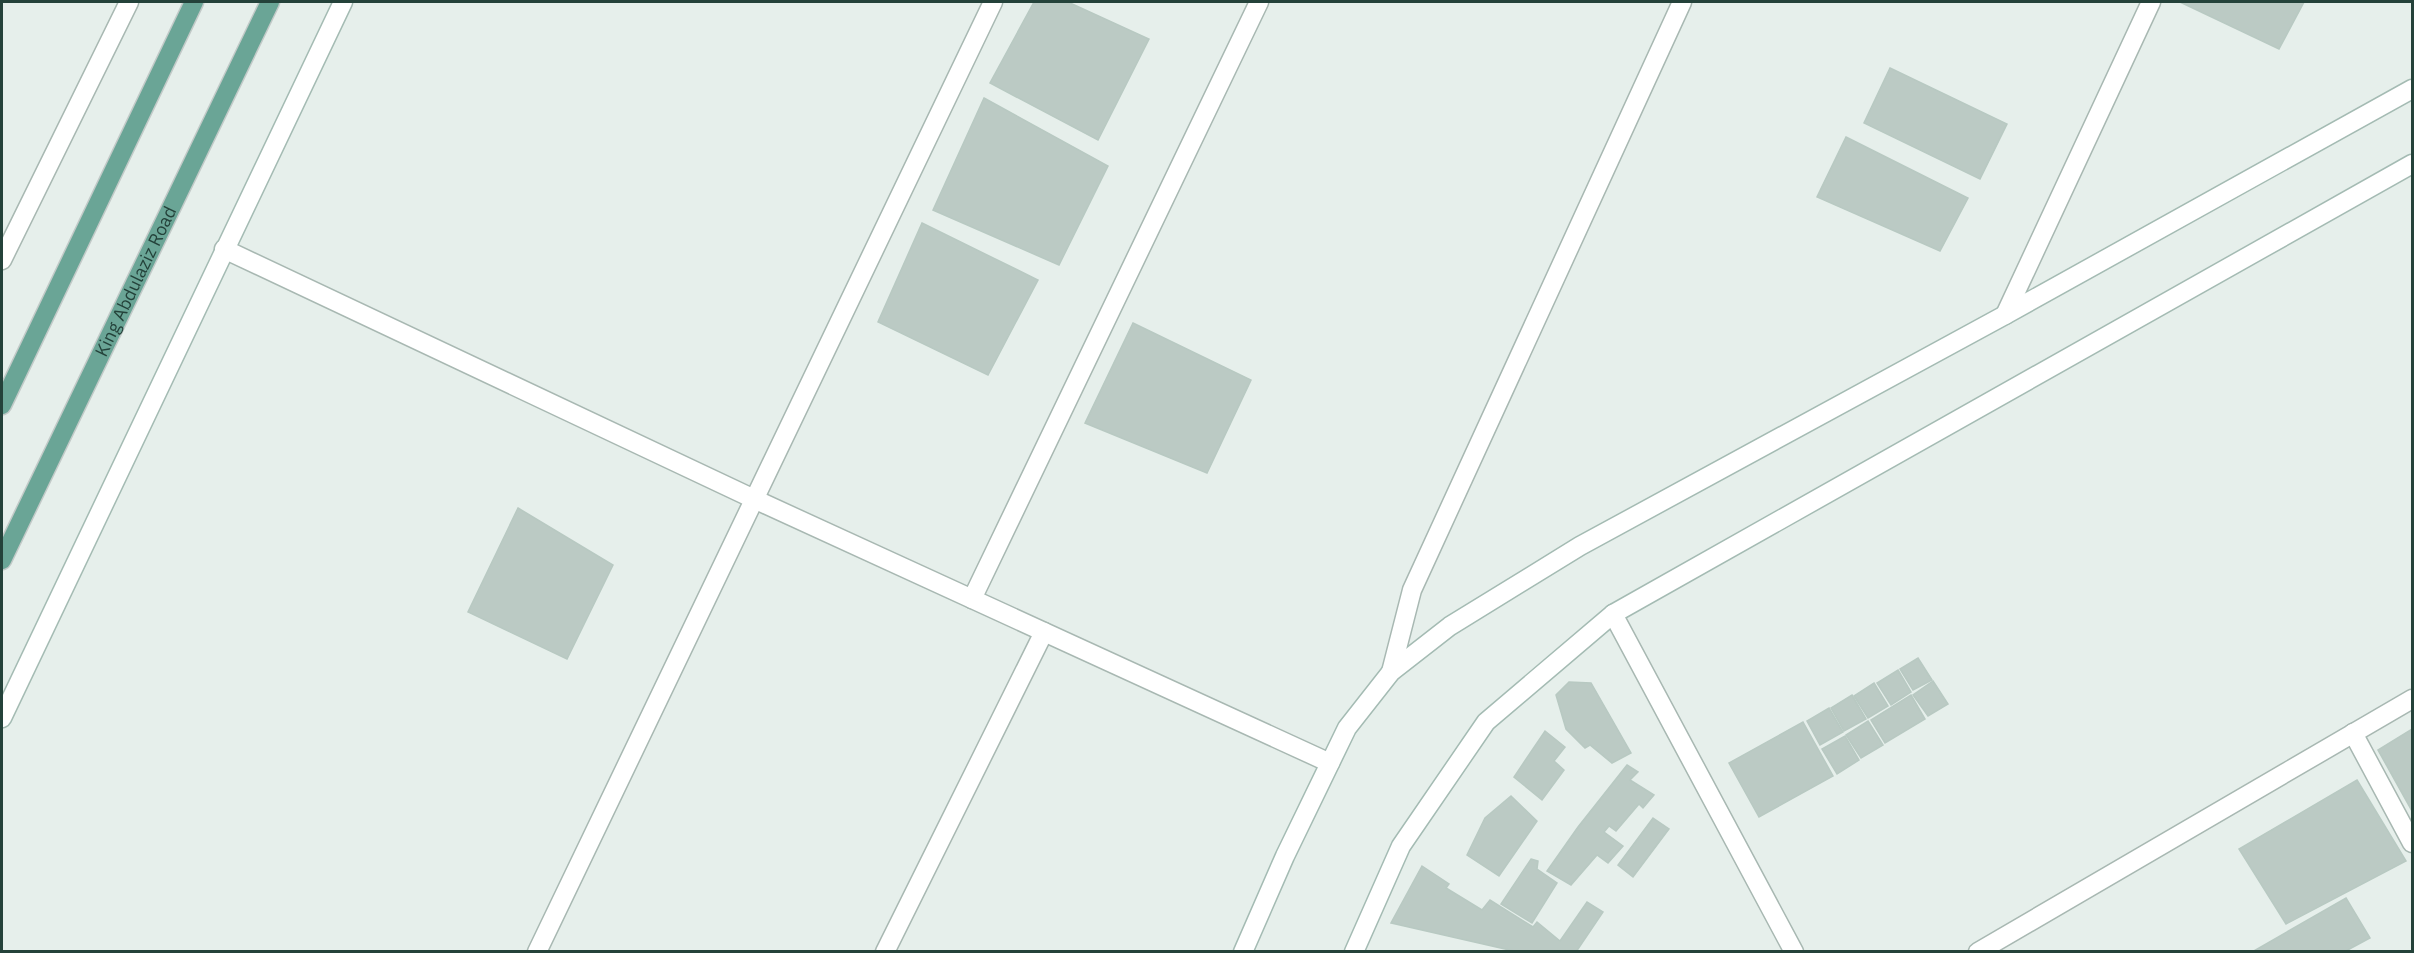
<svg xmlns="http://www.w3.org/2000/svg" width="2414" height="953" font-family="'IBM Plex Sans',sans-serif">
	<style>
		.building { fill: #bbcac4; stroke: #b8c9c2; stroke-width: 1.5 }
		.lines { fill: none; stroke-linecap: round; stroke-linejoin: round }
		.lane-casing { stroke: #a8b8b2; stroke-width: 21 }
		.street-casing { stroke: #a8b8b2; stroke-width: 21 }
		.secondary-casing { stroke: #a4bbb3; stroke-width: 21 }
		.primary-casing { stroke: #c2cac8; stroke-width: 21 }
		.lane { stroke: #fff; stroke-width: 18 }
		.street { stroke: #fff; stroke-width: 18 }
		.secondary { stroke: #fff; stroke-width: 18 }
		.primary { stroke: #6aa596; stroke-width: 18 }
		.labels { text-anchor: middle; stroke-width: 4.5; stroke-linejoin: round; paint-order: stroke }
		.street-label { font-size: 18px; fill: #24423a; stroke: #f7fbf9 }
	</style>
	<rect width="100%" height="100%" fill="#e6efeb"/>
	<g class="building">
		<path d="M1034 2H1068L1149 39 1098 140 990 83Z"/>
		<path d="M2180 2H2304L2279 49Z"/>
		<path d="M1890 68 2007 124 1980 179 1864 123Z"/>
		<path d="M984 98 1108 166 1059 265 933 210Z"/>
		<path d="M1846 137 1968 198 1940 251 1817 197Z"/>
		<path d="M922 223 1038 280 988 375 878 322Z"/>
		<path d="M1133 323 1251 380 1207 473 1085 423Z"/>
		<path d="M518 508 613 565 567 659 468 612Z"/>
		<path d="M1918 658 1932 680 1913 690 1900 669Z"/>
		<path d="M1898 670 1911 692 1891 705 1877 683Z"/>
		<path d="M1933 681 1948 704 1928 716 1913 695Z"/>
		<path d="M1569 682 1591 683 1631 753 1612 763 1590 745 1585 748 1566 729 1556 695Z"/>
		<path d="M1874 683 1888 706 1868 718 1854 696Z"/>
		<path d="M1852 695 1866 719 1844 731 1831 708Z"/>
		<path d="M1911 695 1925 719 1885 743 1871 720Z"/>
		<path d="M1829 708 1843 732 1820 745 1807 721Z"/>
		<path d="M1868 721 1883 745 1861 758 1846 735Z"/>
		<path d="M1803 722 1833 776 1759 817 1729 763Z"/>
		<path d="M2412 729V811L2378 750Z"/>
		<path d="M1545 731 1565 747 1554 761 1564 770 1542 800 1514 777Z"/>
		<path d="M1845 736 1859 760 1837 774 1822 749Z"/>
		<path d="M1627 765 1638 772 1630 780 1654 795 1643 808 1639 804 1616 831 1609 826 1604 832 1623 846 1608 863 1597 855 1571 885 1547 871 1578 827Z"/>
		<path d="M2357 780 2406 861 2286 924 2239 849Z"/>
		<path d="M1511 796 1537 821 1499 876 1467 855 1485 818Z"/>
		<path d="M1653 818 1669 829 1633 877 1618 865Z"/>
		<path d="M1531 859 1538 861 1537 869 1557 883 1532 923 1501 904Z"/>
		<path d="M1422 866 1449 884 1446 888 1482 910 1490 900 1533 927 1537 922 1560 941 1587 902 1603 912 1576 952H1518L1391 923Z"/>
		<path d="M2346 898 2370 938 2344 952H2252Z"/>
	</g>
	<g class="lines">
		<defs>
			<g id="lane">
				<path d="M2 260 129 2"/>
				<path d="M885 952 1044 632"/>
			</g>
			<g id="street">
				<path d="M224 249 754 499 1330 763"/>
				<path d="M2005 315 2151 2"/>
				<path d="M972 599 1259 2"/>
				<path d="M1613 614 1794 952"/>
				<path d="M1391 672 1412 590 1682 2"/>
				<path d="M2353 733 2412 843"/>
				<path d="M537 952 993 2"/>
				<path d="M1978 952 2412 699"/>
			</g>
			<g id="secondary">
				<path d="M2 718 343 2"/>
				<path d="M1243 952 1285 856 1347 728 1391 672 1450 626 1580 546 2005 315 2412 89"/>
				<path d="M1354 952 1401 846 1486 722 1613 614 2412 164"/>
			</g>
			<g id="primary">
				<path d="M2 405 194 2"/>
				<path id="s1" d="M2 560 270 2"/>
			</g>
		</defs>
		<use href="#lane" class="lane-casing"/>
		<use href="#street" class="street-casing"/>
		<use href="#secondary" class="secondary-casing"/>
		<use href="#primary" class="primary-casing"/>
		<use href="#lane" class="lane"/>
		<use href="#street" class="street"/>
		<use href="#secondary" class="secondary"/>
		<use href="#primary" class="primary"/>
	</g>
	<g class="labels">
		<g class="street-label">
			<text dy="6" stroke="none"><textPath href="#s1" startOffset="309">King Abdulaziz Road</textPath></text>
		</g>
	</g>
	<rect width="2414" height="953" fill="none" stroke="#24423a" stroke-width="6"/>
</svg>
